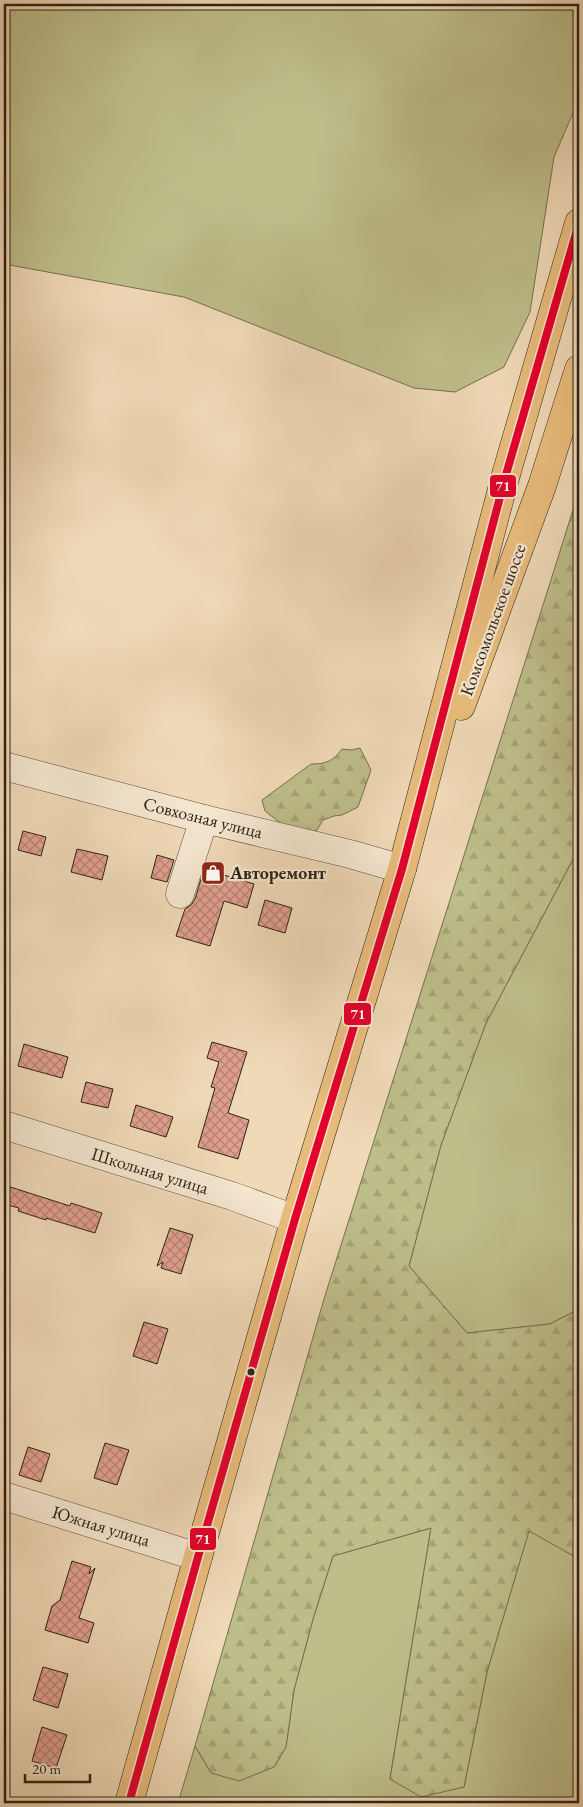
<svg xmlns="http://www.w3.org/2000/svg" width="583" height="1807" font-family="'EB Garamond',serif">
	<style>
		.grass { fill: #bebe8b; stroke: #767050 }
		.forest { fill: url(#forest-firs); stroke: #767050 }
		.building { fill: url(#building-cross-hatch); stroke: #2d2215 }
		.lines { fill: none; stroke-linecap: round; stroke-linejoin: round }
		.minor-casing { stroke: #5e503e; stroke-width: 29 }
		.major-casing { stroke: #2d2215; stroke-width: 29 }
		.minor { stroke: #f5e6d0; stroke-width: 28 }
		.major { stroke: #e8bc7c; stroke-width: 28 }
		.bus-1-casing { stroke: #f5e6d0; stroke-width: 11 }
		.bus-1 { stroke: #e4002b; stroke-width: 8 }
		.bus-dot { fill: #2d2215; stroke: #f5e6d0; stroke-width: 2 }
		.labels { text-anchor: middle; stroke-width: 4.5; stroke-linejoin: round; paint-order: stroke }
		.street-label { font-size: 18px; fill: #2d2215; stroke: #f5e6d0 }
		.poi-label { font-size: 18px; font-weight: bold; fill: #2d2215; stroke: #f5e6d0; text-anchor: start }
		.line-badge { stroke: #f5e6d0; stroke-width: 2 }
		.badge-label { font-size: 14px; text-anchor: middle; font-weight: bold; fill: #fff }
	</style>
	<defs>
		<pattern id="forest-firs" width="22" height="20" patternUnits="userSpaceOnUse" patternTransform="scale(1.25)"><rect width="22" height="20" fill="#bebe8b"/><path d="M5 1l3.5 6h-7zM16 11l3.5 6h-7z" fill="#a4a377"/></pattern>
		<pattern id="building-cross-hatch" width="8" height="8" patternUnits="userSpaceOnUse" patternTransform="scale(1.25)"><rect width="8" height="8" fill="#e1a08f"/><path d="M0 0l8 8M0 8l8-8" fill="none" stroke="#b78274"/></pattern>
	</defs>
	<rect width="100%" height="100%" fill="#f0d9b7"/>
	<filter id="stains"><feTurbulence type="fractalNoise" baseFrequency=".004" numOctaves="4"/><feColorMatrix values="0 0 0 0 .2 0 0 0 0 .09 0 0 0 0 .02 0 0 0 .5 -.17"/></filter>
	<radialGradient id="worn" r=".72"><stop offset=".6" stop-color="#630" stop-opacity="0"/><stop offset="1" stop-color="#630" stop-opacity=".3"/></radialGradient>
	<g class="grass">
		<path d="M4 4H579V99L554 157 530 312 504 367 455 392 414 388 184 297 4 264Z"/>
		<path d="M579 848V1309L550 1324 467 1333 409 1266 441 1145 486 1023Z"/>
		<path d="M431 1528 390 1779 464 1787 487 1672 529 1530 579 1559V1803H178L195 1746 211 1773 274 1767 286 1747 294 1690 313 1619 333 1556Z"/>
	</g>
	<g class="forest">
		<path d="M579 491V848L486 1023 441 1145 409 1266 467 1333 550 1324 579 1309V1490L572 1497 579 1501V1559L529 1531 487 1672 464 1787 421 1797 390 1779 431 1528 333 1556 313 1619 294 1690 286 1747 274 1767 239 1781 211 1773 195 1746 324 1299Z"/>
		<path d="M360 748 371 770 358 807 342 815 334 816 323 820 317 830 305 836 292 832 265 811 262 800 311 764C327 764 333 761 342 749L352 750Z"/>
	</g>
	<g class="building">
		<path d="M23 831 46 837 41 856 18 850Z"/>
		<path d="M77 849 108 856 102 880 71 872Z"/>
		<path d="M157 855 174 860 167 882 151 878Z"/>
		<path d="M204 869 254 884 247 908 224 901 210 946 176 936 185 909 191 905 195 899Z"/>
		<path d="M265 900 292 908 285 933 258 925Z"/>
		<path d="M212 1042 247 1052 228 1113 249 1120 238 1159 198 1147 215 1088 211 1087 219 1062 207 1058Z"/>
		<path d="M24 1044 68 1057 62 1078 18 1066Z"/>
		<path d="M86 1082 113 1089 108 1108 81 1102Z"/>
		<path d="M136 1105 173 1117 166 1137 130 1126Z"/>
		<path d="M4 1185 70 1206 71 1203 102 1213 95 1233 46 1218V1220L18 1211 19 1208 4 1204Z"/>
		<path d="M170 1228 193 1235 181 1274 161 1268 163 1262 157 1266Z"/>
		<path d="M144 1322 168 1329 157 1364 133 1356Z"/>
		<path d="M105 1443 129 1450 117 1485 94 1478Z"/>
		<path d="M28 1447 50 1454 41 1482 19 1475Z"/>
		<path d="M72 1561 91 1567 89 1574 95 1568 79 1618 94 1623 88 1643 45 1630 52 1606 60 1600Z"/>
		<path d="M43 1667 68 1674 58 1708 33 1700Z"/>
		<path d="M42 1727 67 1735 56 1768 32 1761Z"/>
	</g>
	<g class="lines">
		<defs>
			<g id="minor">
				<path d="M4 766 204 819 350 854 402 869"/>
				<path d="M180 894 204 819"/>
				<path d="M4 1125 232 1196 295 1219"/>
				<path d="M4 1496 198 1557"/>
			</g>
			<g id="major">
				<path d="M461 706 542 486 579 369"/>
				<path d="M129 1803 198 1557 295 1219 402 869 505 478 579 223"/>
			</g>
		</defs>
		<use href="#minor" class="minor-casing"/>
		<use href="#major" class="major-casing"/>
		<use href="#minor" class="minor"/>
		<use href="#major" class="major"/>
		<defs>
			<path id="bus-1" d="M129 1803 198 1557 295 1219 402 869 505 478 579 223"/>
		</defs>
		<use href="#bus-1" class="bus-1-casing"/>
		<use href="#bus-1" class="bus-1"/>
	</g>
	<defs>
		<symbol id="shop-square" viewBox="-11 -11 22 22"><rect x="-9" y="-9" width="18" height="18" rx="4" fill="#8f2418" stroke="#f5e6d0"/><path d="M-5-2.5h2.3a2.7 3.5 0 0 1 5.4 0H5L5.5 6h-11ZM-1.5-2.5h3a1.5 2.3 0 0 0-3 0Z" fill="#fff"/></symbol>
	</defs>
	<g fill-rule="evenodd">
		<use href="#shop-square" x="199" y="859" width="28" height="28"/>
	</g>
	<circle class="bus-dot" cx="251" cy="1372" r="4.5"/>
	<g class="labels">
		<g class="street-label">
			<text transform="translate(493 620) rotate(-70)" y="6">Комсомольское шоссе</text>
			<text transform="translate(203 818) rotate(14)" y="6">Совхозная улица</text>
			<text transform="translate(150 1171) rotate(17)" y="6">Школьная улица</text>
			<text transform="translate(101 1526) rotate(17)" y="6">Южная улица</text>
		</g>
		<g class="poi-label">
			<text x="230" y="879">Авторемонт</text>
		</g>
	</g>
	<g class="line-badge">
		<rect x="489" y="474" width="28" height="24" rx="5" fill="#e4002b"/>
		<rect x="343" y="1002" width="29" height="24" rx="5" fill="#e4002b"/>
		<rect x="189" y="1527" width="28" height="24" rx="5" fill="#e4002b"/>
	</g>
	<g class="badge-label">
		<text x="503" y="491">71</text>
		<text x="358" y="1019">71</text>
		<text x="203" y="1544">71</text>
	</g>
	<rect width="583" height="1807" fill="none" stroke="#f0d9b7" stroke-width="20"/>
	<rect x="5" y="5" width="573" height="1797" fill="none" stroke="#2d2215" stroke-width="2.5"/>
	<rect x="10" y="10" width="563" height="1787" fill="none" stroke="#2d2215"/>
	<path d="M25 1774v8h65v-8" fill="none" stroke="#2d2215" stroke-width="2.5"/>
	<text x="32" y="1774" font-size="15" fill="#2d2215" stroke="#f5e6d0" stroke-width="4" paint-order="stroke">20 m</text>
	<rect width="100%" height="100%" filter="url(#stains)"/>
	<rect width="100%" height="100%" fill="url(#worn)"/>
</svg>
